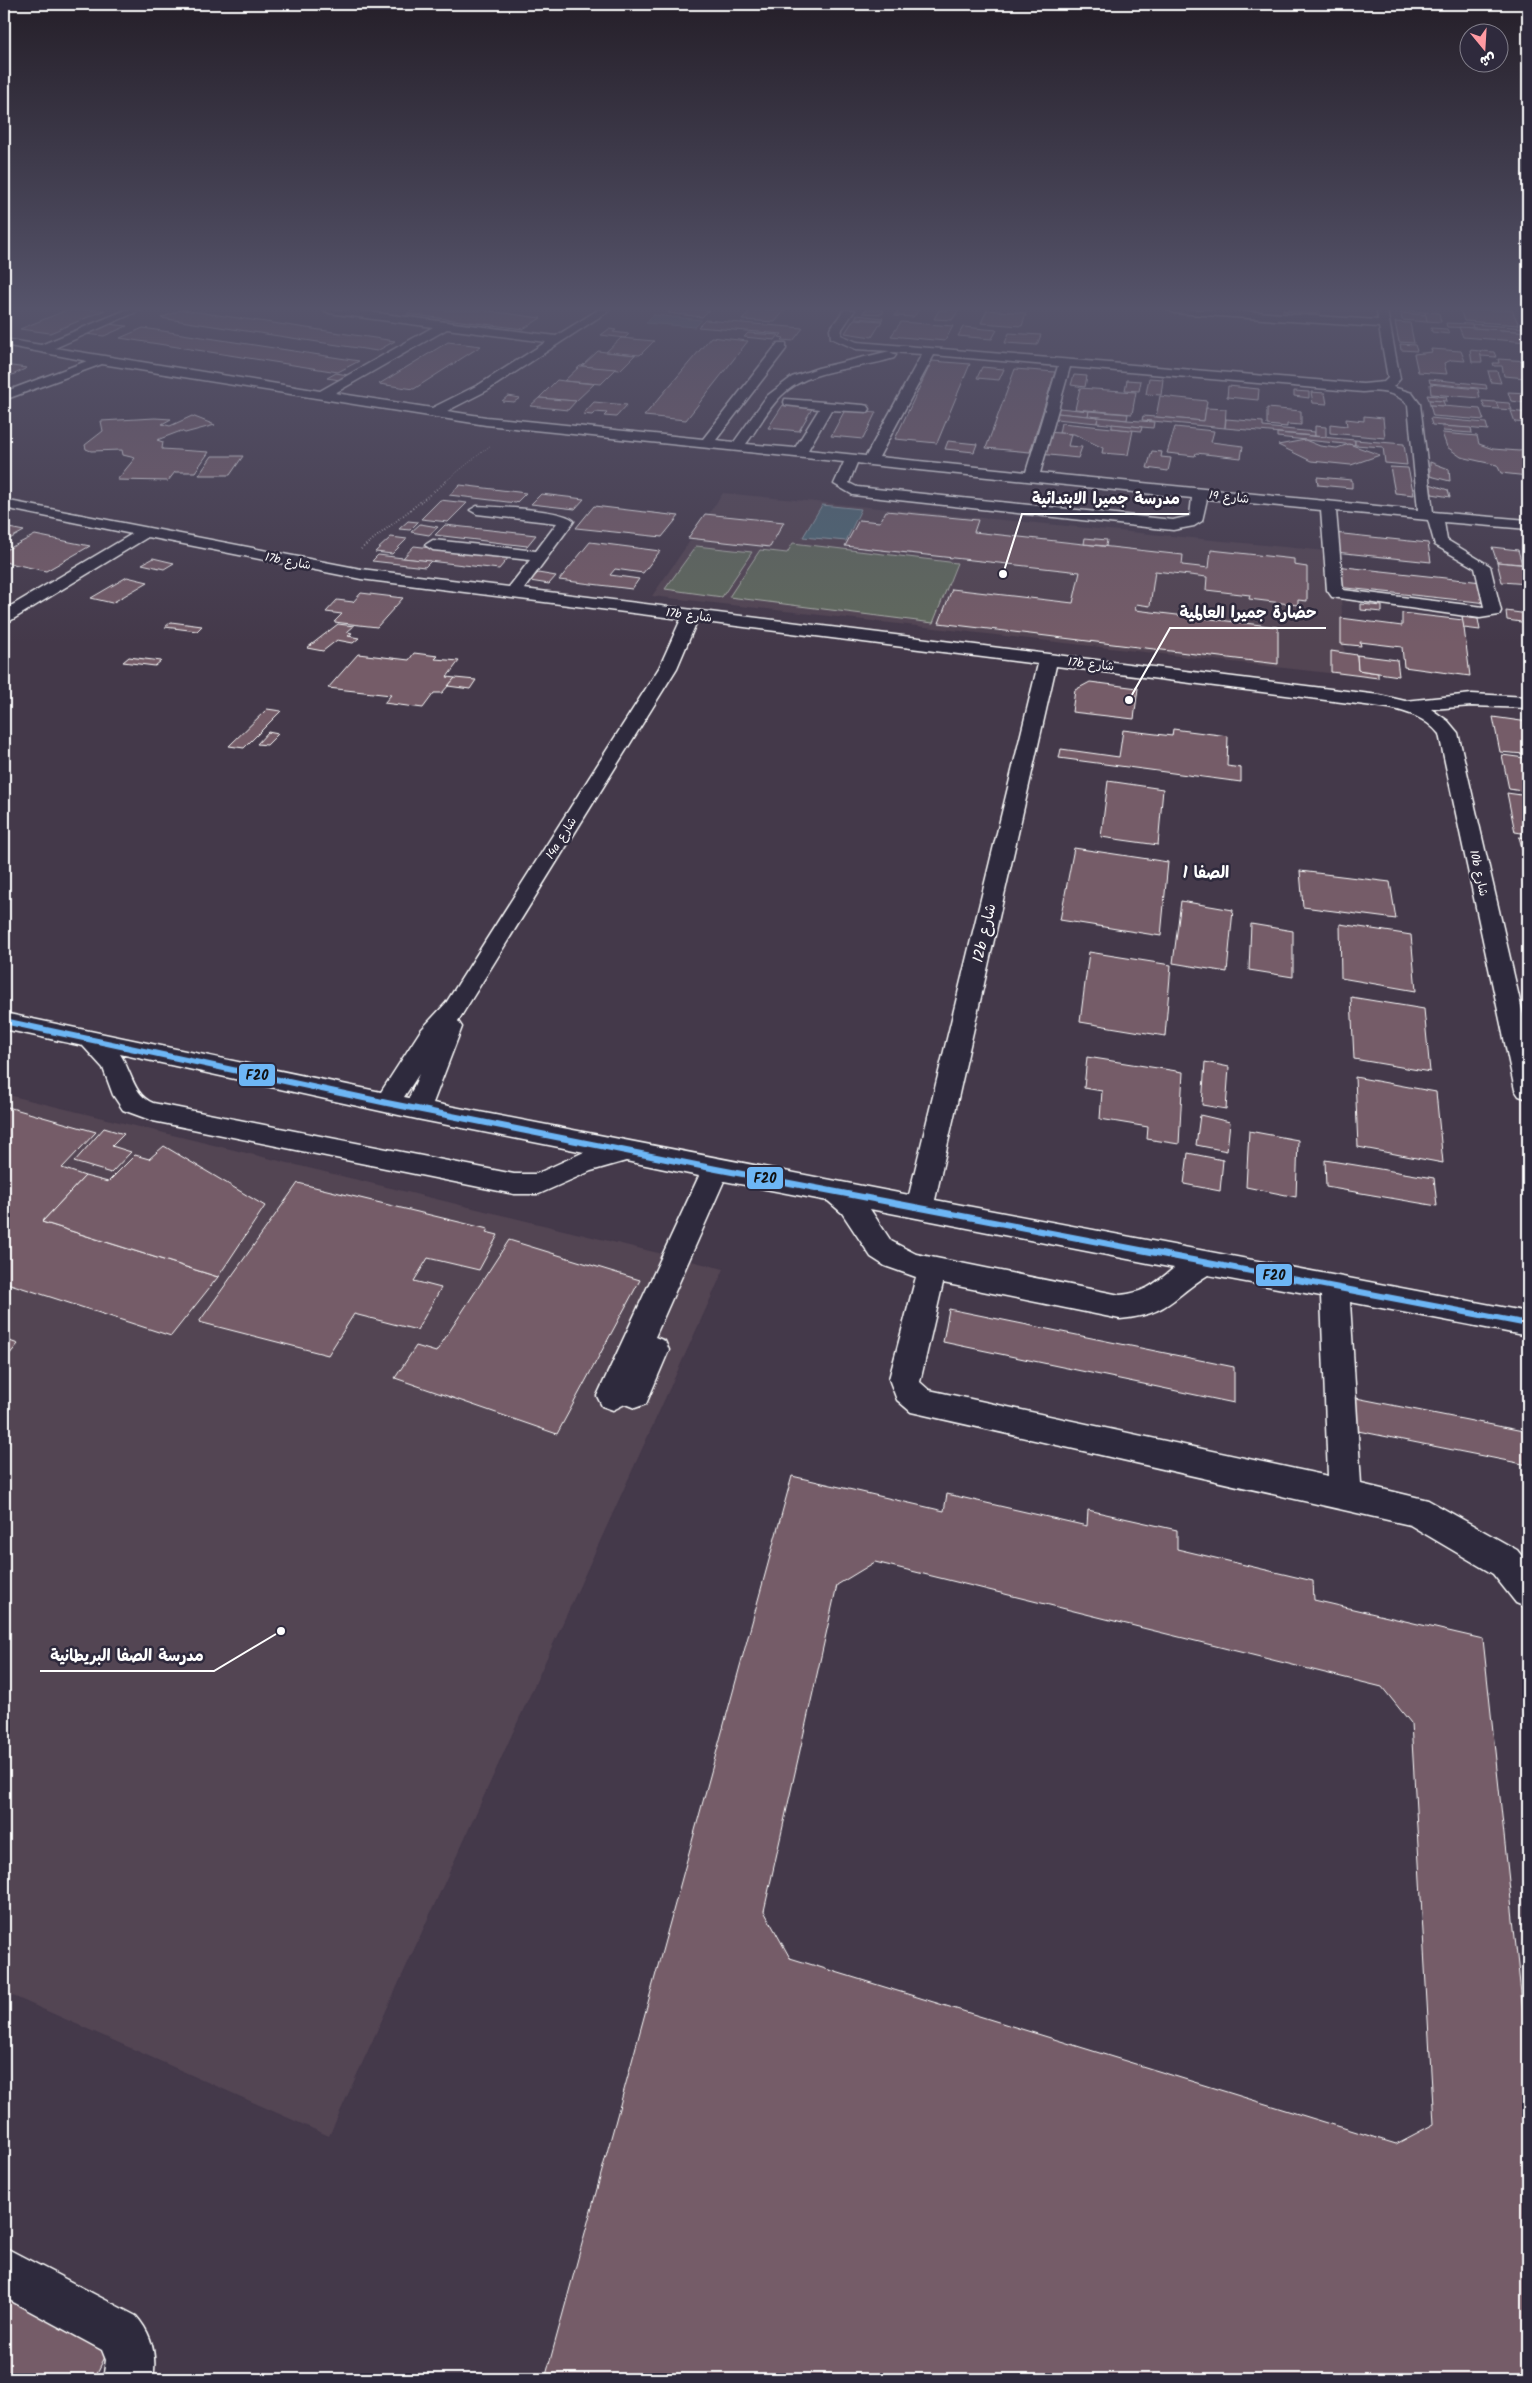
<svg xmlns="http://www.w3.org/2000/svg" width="1532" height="2383" font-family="Kalam,'Playpen Sans Arabic',sans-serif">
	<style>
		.built { fill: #524453 }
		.green { fill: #61695d; stroke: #b0b4ae }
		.water { fill: #4d6775; stroke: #94a4ac }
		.building { fill: #745c67; stroke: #fff; fill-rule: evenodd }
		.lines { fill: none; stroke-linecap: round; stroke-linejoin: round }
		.minor-casing { stroke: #fff; stroke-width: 3 }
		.path-far1 { stroke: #fff; stroke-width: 1; stroke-dasharray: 0.5 2; stroke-linecap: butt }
		.path { stroke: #fff; stroke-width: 2; stroke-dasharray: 0.5 2.5; stroke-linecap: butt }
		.minor { fill: #2f2a3d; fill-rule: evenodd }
		.bus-1-casing { stroke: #2f2a3d; stroke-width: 10 }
		.bus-1 { stroke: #6db6f5; stroke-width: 6 }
		.labels { text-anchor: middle; stroke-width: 5; stroke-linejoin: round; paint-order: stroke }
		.far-street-label { font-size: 12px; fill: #fff; stroke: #2f2a3d }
		.street-label { font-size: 15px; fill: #fff; stroke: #2f2a3d }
		.far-district-label { font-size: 16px; font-weight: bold; fill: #fff; stroke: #2f2a3d }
		.leader { fill: none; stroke: #fff; stroke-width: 2 }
		.callout-dot { fill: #fff; stroke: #2f2a3d; stroke-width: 2 }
		.callout-label { font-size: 16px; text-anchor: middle; font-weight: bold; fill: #fff; stroke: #2f2a3d; stroke-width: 5; stroke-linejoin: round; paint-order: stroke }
		.line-badge { stroke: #2f2a3d; stroke-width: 2 }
		.pale-badge-label { font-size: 14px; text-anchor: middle; font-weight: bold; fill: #111 }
	</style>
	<rect width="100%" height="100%" fill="#44394a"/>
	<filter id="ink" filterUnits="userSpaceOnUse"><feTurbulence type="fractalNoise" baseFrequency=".02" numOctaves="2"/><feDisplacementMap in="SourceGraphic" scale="10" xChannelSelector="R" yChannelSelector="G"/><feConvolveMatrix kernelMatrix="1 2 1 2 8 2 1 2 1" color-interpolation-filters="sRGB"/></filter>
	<g filter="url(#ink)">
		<g class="built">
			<path d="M723 493 1338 552 1346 675 652 596Z"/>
			<path d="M4 1094 724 1269 329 2136 4 1992Z"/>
		</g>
		<g class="green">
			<path d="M793 543 957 563 933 623 729 597 760 550 787 553Z"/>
			<path d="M696 546 752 552 722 597 665 589Z"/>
		</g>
		<g class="water">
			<path d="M653 315 702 320 695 327 646 323Z"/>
			<path d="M822 505 861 509 846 541 803 537Z"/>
		</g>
		<g class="building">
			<path d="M67 310H105L50 333 20 329Z"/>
			<path d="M181 310H184L395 341 377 351 161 318Z"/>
			<path d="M414 310H481L541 318 523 329 407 314Z"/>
			<path d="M672 310H709L702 317 668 313Z"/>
			<path d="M751 310H785L775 322 742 320Z"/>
			<path d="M865 310H884L882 314 863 313Z"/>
			<path d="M899 310H919L913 317 895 316Z"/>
			<path d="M939 310H959L952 320 934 319Z"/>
			<path d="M987 310 1026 313 1022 326 981 323Z"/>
			<path d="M1283 310 1320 311V314L1283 311Z"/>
			<path d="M1400 310 1425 312 1426 315 1401 313Z"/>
			<path d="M1460 310H1512L1519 325 1464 321Z"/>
			<path d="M1425 312 1439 313 1441 322 1427 321Z"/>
			<path d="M1401 313 1426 315 1427 322 1402 320Z"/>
			<path d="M857 315 883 318 882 320 855 318Z"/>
			<path d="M854 319 882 321 872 337 845 333Z"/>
			<path d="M705 320 803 328 793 341 782 340 784 338 779 337 782 334 698 327Z"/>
			<path d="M901 322 953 326 945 341 891 336Z"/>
			<path d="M1395 322 1410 323 1414 343 1399 342Z"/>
			<path d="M1446 323 1472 324 1473 328 1447 327Z"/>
			<path d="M108 324 127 326 104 336 85 334Z"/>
			<path d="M1472 324 1528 328V332L1473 328Z"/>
			<path d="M963 327 997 330 992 339 958 336Z"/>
			<path d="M1459 327 1528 332V342L1463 337Z"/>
			<path d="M143 328 359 361 338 372 120 338Z"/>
			<path d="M1431 328 1447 329 1449 334 1432 332Z"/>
			<path d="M609 329 616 330 613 332 629 334 625 338 601 335Z"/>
			<path d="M748 333 779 335 775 340 744 337Z"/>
			<path d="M1009 333 1041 335 1037 345 1005 343Z"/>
			<path d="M711 337 748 341 686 420 644 416Z"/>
			<path d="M621 338 654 341 640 355 606 352Z"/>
			<path d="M448 342 481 346 414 389 379 384Z"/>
			<path d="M1400 344 1415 345 1417 351 1401 350Z"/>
			<path d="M1431 349 1461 351 1465 361 1452 360 1444 363 1447 374 1418 372 1414 354 1432 352Z"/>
			<path d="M1470 350 1480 351 1482 362H1472Z"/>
			<path d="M598 351 606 352 635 355 620 370 582 366Z"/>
			<path d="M1480 351 1494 352 1496 357 1481 356Z"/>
			<path d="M1498 359 1528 361V375L1524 374 1526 378 1504 376 1502 366H1494L1493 363H1499Z"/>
			<path d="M932 361 970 364 937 443 895 439Z"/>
			<path d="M4 365 27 368 4 379Z"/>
			<path d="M580 366H582L616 369 601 384 564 381Z"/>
			<path d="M982 367 1004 369 999 380 977 378Z"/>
			<path d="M1015 369 1055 372 1030 452 986 448Z"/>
			<path d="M1488 371H1497L1501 383 1491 382Z"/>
			<path d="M336 373 348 375 340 380 327 378Z"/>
			<path d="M1074 375 1087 376 1085 387 1071 385Z"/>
			<path d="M1149 378 1163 379 1161 395 1146 394Z"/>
			<path d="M1429 379 1486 385 1487 389 1430 383Z"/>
			<path d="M557 380 564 381 594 384 576 401 539 398Z"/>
			<path d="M1127 380 1141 381 1139 391 1125 390Z"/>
			<path d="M1430 384 1478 389 1480 398 1431 394Z"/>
			<path d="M1228 386 1259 389 1258 400 1227 397Z"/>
			<path d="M1080 388 1136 392 1132 414 1075 409Z"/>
			<path d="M1294 391 1309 392V398L1294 396Z"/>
			<path d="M1311 392 1325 393 1327 404 1313 403Z"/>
			<path d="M1508 392 1528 393V403L1511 401Z"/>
			<path d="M1427 395 1446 397 1447 401 1429 400Z"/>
			<path d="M508 396 520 398 514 402 502 401Z"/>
			<path d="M1160 396 1207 401 1204 421 1156 417Z"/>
			<path d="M539 398 576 401 568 410 530 406Z"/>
			<path d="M1429 400 1443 401 1445 406 1430 405Z"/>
			<path d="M1482 401 1496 402 1499 409 1485 408Z"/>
			<path d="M594 402 627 405 616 417 604 416 607 413 595 412 592 415 583 414Z"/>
			<path d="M1496 402 1509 403 1512 410 1499 409Z"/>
			<path d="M783 405 813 407 799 431 768 428Z"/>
			<path d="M1430 405 1480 409 1484 420 1433 416Z"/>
			<path d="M1059 408 1089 411 1088 416 1057 413Z"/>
			<path d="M1206 408 1226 409 1225 428 1142 420 1143 416 1204 421Z"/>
			<path d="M1267 408 1301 411V425L1287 424V427L1267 425Z"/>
			<path d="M845 410 876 412 863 439 831 436Z"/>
			<path d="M1089 411 1128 414 1127 420 1088 416Z"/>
			<path d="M1511 411 1528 413V423L1515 422Z"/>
			<path d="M1057 413 1088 416 1098 417 1097 423 1056 419Z"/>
			<path d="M192 416 215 425 185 433 181 431 157 440 163 442 162 449 209 452 195 472H175L168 481 117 480 135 458 123 455 122 450 91 451 86 449 85 445 103 431 101 421 155 418 171 419 162 424 170 426Z"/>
			<path d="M1364 416 1383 418 1385 438 1330 433V424L1347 426 1346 419 1364 421Z"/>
			<path d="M1098 417 1127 420 1154 422 1153 428 1142 427 1097 423Z"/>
			<path d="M1430 418 1486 423 1488 430 1432 425Z"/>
			<path d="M1226 419 1263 422V427L1315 432V436L1225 428Z"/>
			<path d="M1061 423 1133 430 1128 455 1102 453 1103 448 1074 434 1059 433Z"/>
			<path d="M1112 424 1142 427 1141 431 1112 428Z"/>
			<path d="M1315 426 1326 427V437L1315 436Z"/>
			<path d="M1442 426 1471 428 1472 433 1443 431Z"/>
			<path d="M1175 427 1214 431 1211 442 1243 446 1241 458 1196 453 1195 456 1167 453Z"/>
			<path d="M1047 432 1071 434 1068 446 1082 447 1078 458 1040 454Z"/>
			<path d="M1277 433 1355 440V445L1277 437Z"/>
			<path d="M1442 433 1477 436 1479 444 1493 449 1519 451 1528 449V476L1501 473 1497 465 1461 457 1447 447Z"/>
			<path d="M1305 440 1320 446 1337 448 1349 444 1380 455 1351 465 1311 461 1278 445Z"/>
			<path d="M1355 440 1404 444 1407 465 1385 463 1383 447 1355 445Z"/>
			<path d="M948 441 977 444 974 452 945 449Z"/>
			<path d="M1152 451 1162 452 1161 457 1171 458 1168 471 1147 468Z"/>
			<path d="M212 456H243L230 475H199Z"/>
			<path d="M1430 462 1449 469 1450 481 1430 476Z"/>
			<path d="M1390 467 1408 468 1414 495 1395 493Z"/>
			<path d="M1317 477 1352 480V488L1318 485Z"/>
			<path d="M1430 484 1448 490 1450 497 1432 494Z"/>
			<path d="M460 485 526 493 516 503 449 495Z"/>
			<path d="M541 494 584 499 575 509 531 504Z"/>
			<path d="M440 500 467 503 448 522 421 519Z"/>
			<path d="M594 506 679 516 662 537 576 528Z"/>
			<path d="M886 511 978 520 974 532 1183 555 1182 565 1209 568 1211 550 1294 559V565L1307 567V601L1298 600V605L1249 599 1250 595 1206 590 1207 577 1155 571 1150 606 1136 604 1135 610 1278 627V664L939 623 952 589 1073 603 1080 572 845 546 859 520 880 522Z"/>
			<path d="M705 514 784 522 770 547 688 538Z"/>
			<path d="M408 521 418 522 410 530 399 529Z"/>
			<path d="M420 524 438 527 429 535 411 532Z"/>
			<path d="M445 525 536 535 527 546 435 535Z"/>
			<path d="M4 527 24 531 4 542Z"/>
			<path d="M1334 533 1428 543 1431 562 1335 552Z"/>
			<path d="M35 535 90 546 46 571 4 562V551Z"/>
			<path d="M391 537 407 539 392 554 375 552Z"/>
			<path d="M1085 538 1107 540 1106 546 1084 544Z"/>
			<path d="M590 542 660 551 643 573 615 569 610 575 639 579 632 589 559 580Z"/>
			<path d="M414 546 509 557 499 569 403 558Z"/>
			<path d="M1492 547 1518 550 1522 564 1497 562Z"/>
			<path d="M378 555 403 558 431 561 425 567 372 561Z"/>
			<path d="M153 558 174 563 164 569 142 564Z"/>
			<path d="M1497 562 1528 565V584L1502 582Z"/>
			<path d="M1336 566 1482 582 1488 603 1337 587Z"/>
			<path d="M538 573 556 576 549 584 530 581Z"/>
			<path d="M127 577 148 582 112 603 91 598Z"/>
			<path d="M361 593 403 598 377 627 334 622 342 614 326 612 337 600 353 602Z"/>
			<path d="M1361 604 1382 606V612L1361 610Z"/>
			<path d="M1506 611 1528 614V623L1507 620Z"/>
			<path d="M1402 613 1463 620 1470 676 1404 667 1402 647 1360 642 1361 646 1341 644V618L1402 626Z"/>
			<path d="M1462 617 1478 619 1480 630 1464 628Z"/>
			<path d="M171 622 202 626 197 631 165 627Z"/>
			<path d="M338 624 354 626 347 632 352 633 348 636 359 638 353 643 337 640 323 651 307 648Z"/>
			<path d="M1331 651 1357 655 1358 670 1378 673V678L1331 672Z"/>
			<path d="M414 653 438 656 435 659 459 661 447 677 455 678 442 693H434L423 708 384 703 391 695 328 688 358 654 409 660Z"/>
			<path d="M1357 655 1397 660 1399 676 1358 670Z"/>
			<path d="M129 657 161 661 155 666 123 662Z"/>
			<path d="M455 678 476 680 470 689 448 686Z"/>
			<path d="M1090 682 1138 688 1134 719 1072 712 1075 690Z"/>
			<path d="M267 709 281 711 244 748 229 746Z"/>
			<path d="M1493 717 1528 722V792L1509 789 1502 755 1525 758 1524 754 1500 752Z"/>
			<path d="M1173 729 1228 736 1227 766 1241 768V782L1059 758 1061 749 1119 757 1123 730 1172 736Z"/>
			<path d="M268 732 278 734 267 745 257 744Z"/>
			<path d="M1108 781 1163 789 1158 845 1101 837Z"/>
			<path d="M1507 793 1528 796V834L1515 832Z"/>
			<path d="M1519 837 1528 838V878L1521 844Z"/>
			<path d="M1074 848 1168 862 1161 936 1060 920Z"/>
			<path d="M1300 871 1390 882 1396 919 1303 907Z"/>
			<path d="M1181 901 1233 910 1227 972 1173 963Z"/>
			<path d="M1251 924 1293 931V977L1249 970Z"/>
			<path d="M1340 924 1411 935 1416 991 1341 978Z"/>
			<path d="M1089 952 1171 965 1165 1036 1080 1022Z"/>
			<path d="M1351 997 1424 1009 1430 1072 1354 1059Z"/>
			<path d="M1087 1057 1183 1072 1179 1144 1147 1139 1148 1127 1100 1119 1102 1091 1084 1088Z"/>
			<path d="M1205 1062 1229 1067 1226 1109 1202 1105Z"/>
			<path d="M1355 1077 1436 1092 1443 1163 1358 1147Z"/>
			<path d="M4 1106 96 1132 62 1168 85 1176 42 1222 218 1277 171 1336 4 1282Z"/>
			<path d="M1200 1115 1230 1122 1227 1151 1196 1145Z"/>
			<path d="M104 1128 124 1134 112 1146 131 1152 111 1173 74 1162Z"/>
			<path d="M1249 1131 1298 1140 1296 1197 1246 1187Z"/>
			<path d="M164 1146 265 1206 218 1277 42 1222 85 1176 108 1182 135 1155 149 1159Z"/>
			<path d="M1188 1153 1223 1160 1220 1191 1184 1184Z"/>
			<path d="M1325 1160 1434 1178 1437 1206 1326 1187Z"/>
			<path d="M298 1183 488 1229 486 1232 498 1235 479 1270 428 1258 414 1281 441 1288 417 1330 354 1314 328 1355 199 1322Z"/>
			<path d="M509 1240 640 1280 557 1434 395 1378 416 1346 436 1352Z"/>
			<path d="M949 1309 1234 1367V1403L943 1342Z"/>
			<path d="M4 1339 18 1344 4 1361Z"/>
			<path d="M1346 1396 1528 1432V1465L1348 1429Z"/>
			<path d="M792 1476 944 1511 947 1494 1087 1526 1088 1510 1177 1530V1549L1313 1581 1314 1600 1483 1639 1528 2059V2379H545ZM875 1562 1382 1687 1411 1723 1434 2124 1396 2144 790 1958 764 1911 837 1585Z"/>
			<path d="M4 2292 110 2347 94 2379H4Z"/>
		</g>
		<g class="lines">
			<defs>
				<g id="minor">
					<path d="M126 310H141L55 348 320 391 433 327 329 313 324 310H353L556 336 598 310H610L488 390 447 411 486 417 703 439 778 343H786V349L716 440 734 442 767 396 792 377 818 368 890 351 856 349 831 338 830 329 844 310H855L842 329 841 335 857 342 1363 384 1384 382 1388 378 1379 327 1174 313 1168 310H1222L1378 320 1377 310H1387L1400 379 1393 387 1412 393 1420 404 1433 512 1528 520V529L1444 522 1447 540 1490 566 1501 611 1499 615 1480 618 1332 597 1327 590 1321 510 1207 499 1202 521 1194 526 1173 530 853 495 834 484 844 462 486 425 102 364 4 400V392L87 361 4 345V339L41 345ZM447 329 546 342 480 384 432 408 335 393ZM890 352 922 354 866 456 808 450 831 410 868 412 870 409 868 406 863 405 785 399 784 402 785 405 819 409 795 448 746 444C758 428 767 410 781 396 810 367 858 370 894 358L896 355ZM934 355 1058 366 1026 472 879 457ZM1070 367 1363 392C1378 390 1397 392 1408 405L1418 510 1040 473ZM857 463 870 465 1192 498 1190 516 1173 520 857 487 849 483ZM1336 511 1428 520 1435 545 1475 568 1484 607 1343 590Z"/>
					<path d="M4 500 361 569 509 587 530 560 433 550 425 545 433 540 536 551 557 523 477 514 470 510 477 506C494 507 565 509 574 521L524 589 1379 695 1405 701 1472 694 1528 697V708L1472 706 1431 709 1448 721 1458 733 1528 1036V1099L1519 1096 1515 1090 1439 734C1426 718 1408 712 1389 708L1056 666 935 1200 1528 1312V1336L1350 1302 1361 1484 1428 1500 1517 1550 1528 1564V1608L1516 1603 1493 1574 1410 1525 911 1412 897 1400 889 1379 916 1277 885 1266 871 1257 842 1213 828 1201 724 1181 655 1337 665 1341 669 1350 646 1404 635 1408 625 1404 613 1410 602 1406 597 1396 699 1176 626 1161 591 1171 539 1194H514L153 1121 123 1110 113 1095 103 1068 83 1046 4 1029V1013L381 1092 421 1030 446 1003 659 668 681 619 361 579 148 537 10 621 4 622V610L132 534 4 508ZM697 621 1038 664 909 1195 433 1103 462 1027 458 1021 677 668ZM120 1054 417 1119 584 1152 536 1174H514L153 1103C133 1095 132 1072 120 1054ZM419 1074 409 1098 404 1097ZM870 1209 1174 1268C1154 1284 1147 1292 1120 1295L916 1254 891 1241ZM1208 1275 1321 1296 1328 1476 929 1390 920 1382 943 1283 1120 1319C1169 1315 1172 1297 1208 1275Z"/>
					<path d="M4 2247 136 2316C152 2334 157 2356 153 2379H103L106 2360 102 2350 4 2297Z"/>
				</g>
			</defs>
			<use href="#minor" class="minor-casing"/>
			<path class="path-far1" d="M446 481 491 445"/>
			<path class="path" d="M361 549 448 480"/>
			<use href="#minor" class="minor"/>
			<defs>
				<path id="bus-1" d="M4 1021 387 1103 716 1169 1528 1324"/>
			</defs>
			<use href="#bus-1" class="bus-1-casing"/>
			<use href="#bus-1" class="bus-1"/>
		</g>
	</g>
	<linearGradient id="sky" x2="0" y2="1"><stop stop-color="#251f29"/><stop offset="0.48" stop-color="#56546b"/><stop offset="1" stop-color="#56546b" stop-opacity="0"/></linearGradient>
	<rect width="1532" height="643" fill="url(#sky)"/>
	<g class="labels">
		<g class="far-street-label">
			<text transform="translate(1229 497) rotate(6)" y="4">شارع 19</text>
			<text transform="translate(288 561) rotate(11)" y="4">17b شارع</text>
			<text transform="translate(689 615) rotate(7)" y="4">17b شارع</text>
			<text transform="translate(1091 664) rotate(6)" y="4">17b شارع</text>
			<text transform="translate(561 838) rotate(-58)" y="4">14a شارع</text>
			<text transform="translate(1479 873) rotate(77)" y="4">10b شارع</text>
		</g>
		<g class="street-label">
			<text transform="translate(984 933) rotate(-77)" y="5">12b شارع</text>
		</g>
		<g class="far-district-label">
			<text x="1206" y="878">الصفا 1</text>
		</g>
	</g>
	<path class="leader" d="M1003 574L1022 514H1189M1129 700L1170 628H1326M281 1631L214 1671H40"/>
	<g class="callout-dot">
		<circle cx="1003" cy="574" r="5"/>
		<circle cx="1129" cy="700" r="5"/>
		<circle cx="281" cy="1631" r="5"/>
	</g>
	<g class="callout-label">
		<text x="1106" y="504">مدرسة جميرا الابتدائية</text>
		<text x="1248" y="618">حضارة جميرا العالمية</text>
		<text x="127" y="1661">مدرسة الصفا البريطانية</text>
	</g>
	<g class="line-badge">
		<rect x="238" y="1063" width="38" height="24" rx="5" fill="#6db6f5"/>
		<rect x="746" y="1166" width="38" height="24" rx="5" fill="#6db6f5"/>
		<rect x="1255" y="1263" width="38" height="24" rx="5" fill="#6db6f5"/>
	</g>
	<g class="pale-badge-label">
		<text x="257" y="1080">F20</text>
		<text x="765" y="1183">F20</text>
		<text x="1274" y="1280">F20</text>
	</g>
	<rect width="1532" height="2383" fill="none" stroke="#2f2a3d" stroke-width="20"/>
	<rect x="10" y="10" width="1512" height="2363" fill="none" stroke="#fff" stroke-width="2" filter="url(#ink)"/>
	<g transform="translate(1484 48) rotate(162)"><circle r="24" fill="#2f2a3d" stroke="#827f8b"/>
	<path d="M0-4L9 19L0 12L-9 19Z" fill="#ff9aa2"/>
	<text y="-8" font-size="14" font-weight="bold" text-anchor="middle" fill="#ffffff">ش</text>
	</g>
</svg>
